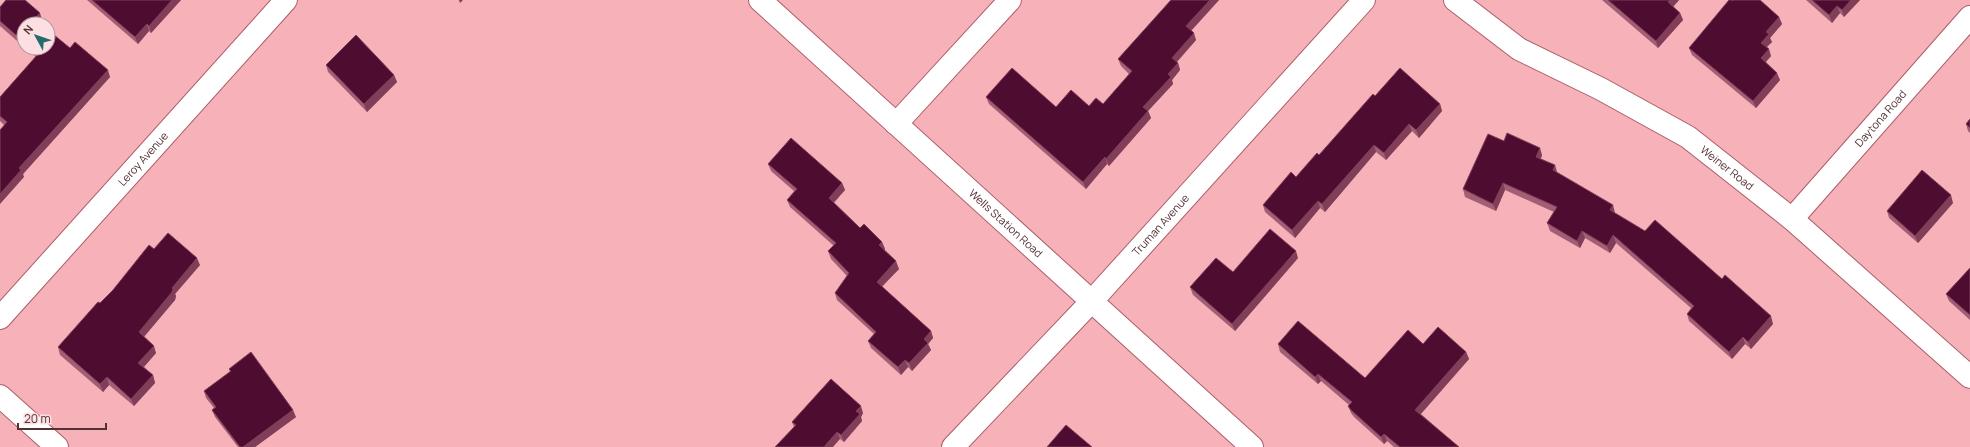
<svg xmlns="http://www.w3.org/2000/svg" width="1970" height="447" font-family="Manrope,sans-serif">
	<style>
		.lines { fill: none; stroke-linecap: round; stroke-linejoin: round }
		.minor-casing { stroke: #ac5d68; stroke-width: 24 }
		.minor { stroke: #fff; stroke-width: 22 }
		.wall { fill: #a25e74 }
		.shaded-wall { fill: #803e59 }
		.building { fill: #4d0c30; stroke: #803e59 }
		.labels { text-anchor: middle; stroke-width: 4; stroke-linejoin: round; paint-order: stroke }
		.street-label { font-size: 11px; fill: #533034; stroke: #fbdfe2 }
	</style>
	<rect width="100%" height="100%" fill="#f7b1b8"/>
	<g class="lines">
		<defs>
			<g id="minor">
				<path id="s1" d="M760 0 1252 447"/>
				<path id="s2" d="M1455 0 1519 49 1601 89 1688 137 1792 219 1970 377"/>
				<path d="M896 124 1010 0"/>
				<path id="s3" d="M1792 219 1970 17"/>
				<path id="s4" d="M0 318 286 0"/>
				<path d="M0 396 57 447"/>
				<path id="s5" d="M953 447 1091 302 1364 0"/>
			</g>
		</defs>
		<use href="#minor" class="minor-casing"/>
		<use href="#minor" class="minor"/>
	</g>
	<g class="wall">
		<path d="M87 0H181L151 33 149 31 138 44Z"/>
		<path d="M1171 0H1219L1191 31 1196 40 1177 62 1178 63 1180 70 1172 80 1173 84 1148 111 1151 118 1109 166 1107 164 1086 189 989 104 986 97 1056 107 1089 106 1103 104 1129 74 1121 66 1118 59Z"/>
		<path d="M1602 0H1679L1673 7 1680 13 1683 20 1658 48Z"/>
		<path d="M1806 0H1860L1844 17 1840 13 1832 23Z"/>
		<path d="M1733 1 1779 17 1782 24 1770 38 1772 42 1766 47 1771 56 1766 62 1780 80 1756 108 1692 55 1689 48Z"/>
		<path d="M0 7 42 20 24 24V47L0 26Z"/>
		<path d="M26 48H70L110 77 23 174 24 177 4 125 0 121V97L36 57Z"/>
		<path d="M326 65 394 75 397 82 367 112 328 72Z"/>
		<path d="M1440 104 1442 111 1419 138 1412 131 1386 160 1376 152 1325 212 1320 208 1295 238 1265 212 1263 205 1296 177 1319 155Z"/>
		<path d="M1970 119V133L1968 131 1966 124Z"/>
		<path d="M1504 141 1542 155 1541 159 1557 173 1615 213 1773 324 1751 349 1745 344 1732 359 1689 321 1687 314 1691 308 1616 243 1610 253 1585 238 1580 248 1550 231 1547 223 1554 212 1505 190 1496 211 1465 197 1463 189Z"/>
		<path d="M768 164 842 183 845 190 834 203 860 228 882 242 885 249 884 250 899 269 882 287 931 331 933 338 928 344 931 350 912 371 908 367 901 375 871 348 868 341 874 334 837 300 835 293 847 276 831 259 828 251 834 246 790 207 787 200 794 191 771 171Z"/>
		<path d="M1953 203 1918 243 1889 218 1887 211Z"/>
		<path d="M154 249 200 265 175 294 176 296 175 300 144 337 156 353 144 367 153 375 155 383 134 406 109 385 103 392 60 355 58 347 100 303Z"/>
		<path d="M1298 258 1235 331 1193 295 1190 287 1233 272Z"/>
		<path d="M1970 268V320L1949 301 1946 294Z"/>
		<path d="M1278 344 1365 378 1423 344 1466 352 1469 359 1421 414 1459 447H1394L1387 441 1384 444 1354 417 1351 413 1348 406 1349 405 1321 381 1318 384 1280 352Z"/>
		<path d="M229 369 296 417 255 447H238L215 417 212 410 214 408 206 398 204 391 230 372Z"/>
		<path d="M863 413 861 417 862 421 844 442 840 439 794 427 792 422Z"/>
	</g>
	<g class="shaded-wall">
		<path d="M172 0H181L151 33 149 26Z"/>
		<path d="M459 0H463L460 3Z"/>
		<path d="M1210 0H1219L1189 33 1186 26Z"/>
		<path d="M1670 0H1679L1671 9 1668 2Z"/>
		<path d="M1851 0H1860L1844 17 1842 10Z"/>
		<path d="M1837 6 1840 13 1832 23 1829 15Z"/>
		<path d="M40 13 42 20 39 24 35 18Z"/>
		<path d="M1680 13 1683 20 1658 48 1656 41Z"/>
		<path d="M1779 17 1782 24 1770 38 1772 42 1764 50 1761 43 1766 32Z"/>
		<path d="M147 24 149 31 138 44 135 37Z"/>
		<path d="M1194 33 1196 40 1174 65 1172 58Z"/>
		<path d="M1769 49 1771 56 1763 65 1761 58Z"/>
		<path d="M1178 63 1180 70 1172 80 1173 84 1148 111 1151 118 1109 166 1106 159 1143 107 1168 74Z"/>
		<path d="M108 70 110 77 23 174 24 177 0 204V194L19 168Z"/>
		<path d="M1777 73 1780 80 1756 108 1753 101Z"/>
		<path d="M394 75 397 82 367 112 364 104Z"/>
		<path d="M1440 104 1442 111 1419 138 1416 130Z"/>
		<path d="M1409 124 1412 131 1386 160 1384 153Z"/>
		<path d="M1374 145 1376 152 1325 212 1322 204Z"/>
		<path d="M1540 148 1542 155 1538 164 1536 157Z"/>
		<path d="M1105 157 1107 164 1086 189 1083 182Z"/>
		<path d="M1555 165 1557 172 1553 170Z"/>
		<path d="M842 183 845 190 831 205 829 198Z"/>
		<path d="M1503 183 1505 190 1496 211 1493 204Z"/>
		<path d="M1951 195 1953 203 1918 243 1915 236Z"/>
		<path d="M1318 201 1320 208 1295 238 1292 230Z"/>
		<path d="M1613 205 1615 213 1613 217 1610 210Z"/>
		<path d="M1582 231 1585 238 1580 248 1577 241Z"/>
		<path d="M1613 235 1616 243 1610 253 1607 246Z"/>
		<path d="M882 242 885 249 882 253 879 245Z"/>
		<path d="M1296 251 1298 258 1235 331 1232 324Z"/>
		<path d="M197 258 200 265 175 294 176 296 175 300 141 340 139 332 172 288Z"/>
		<path d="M896 261 899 269 879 289 877 282Z"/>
		<path d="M1771 316 1773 324 1751 349 1748 342Z"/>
		<path d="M931 331 933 338 928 344 931 350 912 371 909 363 924 339Z"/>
		<path d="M1743 337 1745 344 1732 359 1729 352Z"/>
		<path d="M154 346 156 353 141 370 138 363Z"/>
		<path d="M1466 352 1469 359 1418 417 1415 410Z"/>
		<path d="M905 360 908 367 901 375 898 367Z"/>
		<path d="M1318 374 1321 381 1318 384 1315 377Z"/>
		<path d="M153 375 155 383 134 406 131 399Z"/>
		<path d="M107 377 109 385 103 392 100 384Z"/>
		<path d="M861 406 863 413 861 417 862 421 844 442 841 435 856 411Z"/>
		<path d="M293 410 296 417 255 447H243Z"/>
		<path d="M837 432 840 439 833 447H824Z"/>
		<path d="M1384 434 1387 441 1384 444 1381 437Z"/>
	</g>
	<g class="building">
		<path d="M6 0H25L40 13 35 18 41 24H24V42L0 21V7Z"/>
		<path d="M92 0H172L149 26 147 24 135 37Z"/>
		<path d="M1171 0H1210L1186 26 1194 33 1172 58 1178 63 1168 74 1171 77 1143 107 1148 111 1106 159 1105 157 1083 182 986 97 1012 68 1056 107 1071 90 1089 106 1096 98 1103 104 1132 71 1118 59Z"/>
		<path d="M1608 0H1670L1668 2 1680 13 1656 41Z"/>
		<path d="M1729 0H1732L1733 1V0H1760L1779 17 1766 32 1769 34 1761 43 1769 49 1761 58 1777 73 1753 101 1689 48Z"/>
		<path d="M1812 0H1851L1842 10 1837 6 1829 15Z"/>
		<path d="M48 30 70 48 75 42 108 70 19 168 21 170 0 194V130L7 122 0 116V97L38 54 31 48H48Z"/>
		<path d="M356 35 394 75 364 104 326 65Z"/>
		<path d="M1400 68 1440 104 1416 130 1409 124 1384 153 1374 145 1322 204 1318 201 1292 230 1263 205 1291 172 1296 177 1317 153 1319 155 1373 94 1375 96Z"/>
		<path d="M1970 119V128L1966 124Z"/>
		<path d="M1507 133 1540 148 1536 157 1555 165 1553 170 1613 205 1610 210 1645 231 1655 220 1722 279 1725 275 1771 316 1748 342 1743 337 1729 352 1687 314 1694 306 1613 235 1607 246 1582 231 1577 241 1547 223 1557 207 1503 183 1493 204 1463 189 1488 134 1504 141Z"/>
		<path d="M791 138 842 183 829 198 860 228 864 224 882 242 879 245 896 261 877 282 931 331 924 339 928 343 909 363 905 360 898 367 868 341 876 332 835 293 849 273 828 251 836 243 787 200 797 189 768 164Z"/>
		<path d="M1922 170 1951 195 1915 236 1887 211Z"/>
		<path d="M1270 229 1296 251 1232 324 1190 287 1216 258 1233 272Z"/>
		<path d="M168 233 197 258 172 288 173 289 172 292 139 332 154 346 138 363 153 375 131 399 107 377 100 384 58 347 98 302 100 303 113 290 149 245 154 249Z"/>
		<path d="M1970 268V315L1946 294Z"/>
		<path d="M1298 321 1365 378 1408 330 1423 344 1438 327 1466 352 1415 410 1459 447H1400L1384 434 1381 437 1351 410 1348 406 1352 402 1318 374 1315 377 1278 344Z"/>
		<path d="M251 352 293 410 243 447H240L212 410 216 407 204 391 231 371 229 369Z"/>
		<path d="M831 379 861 406 856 411 860 414 841 435 837 432 824 447H775L796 425 792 422Z"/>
		<path d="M1066 425 1092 447H1047Z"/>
	</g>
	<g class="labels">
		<g class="street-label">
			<text dy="4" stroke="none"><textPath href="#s3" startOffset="134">Daytona Road</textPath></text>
			<text dy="4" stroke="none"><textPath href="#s4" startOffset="214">Leroy Avenue</textPath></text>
			<text dy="4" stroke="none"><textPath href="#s2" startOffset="321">Weiner Road</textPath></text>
			<text dy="4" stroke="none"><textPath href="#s1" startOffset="332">Wells Station Road</textPath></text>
			<text dy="4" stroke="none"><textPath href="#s5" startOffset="304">Truman Avenue</textPath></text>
		</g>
	</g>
	<g transform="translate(36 36) rotate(310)"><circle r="19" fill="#fbdfe2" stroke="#b8999c"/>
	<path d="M0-3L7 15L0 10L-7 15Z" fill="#226d6b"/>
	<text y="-6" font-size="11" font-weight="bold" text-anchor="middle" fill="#533034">N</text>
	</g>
	<path d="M18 423v6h88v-6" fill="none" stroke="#533034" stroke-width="2"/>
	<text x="24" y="423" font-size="12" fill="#533034" stroke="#fbdfe2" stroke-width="3" paint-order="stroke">20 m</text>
</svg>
